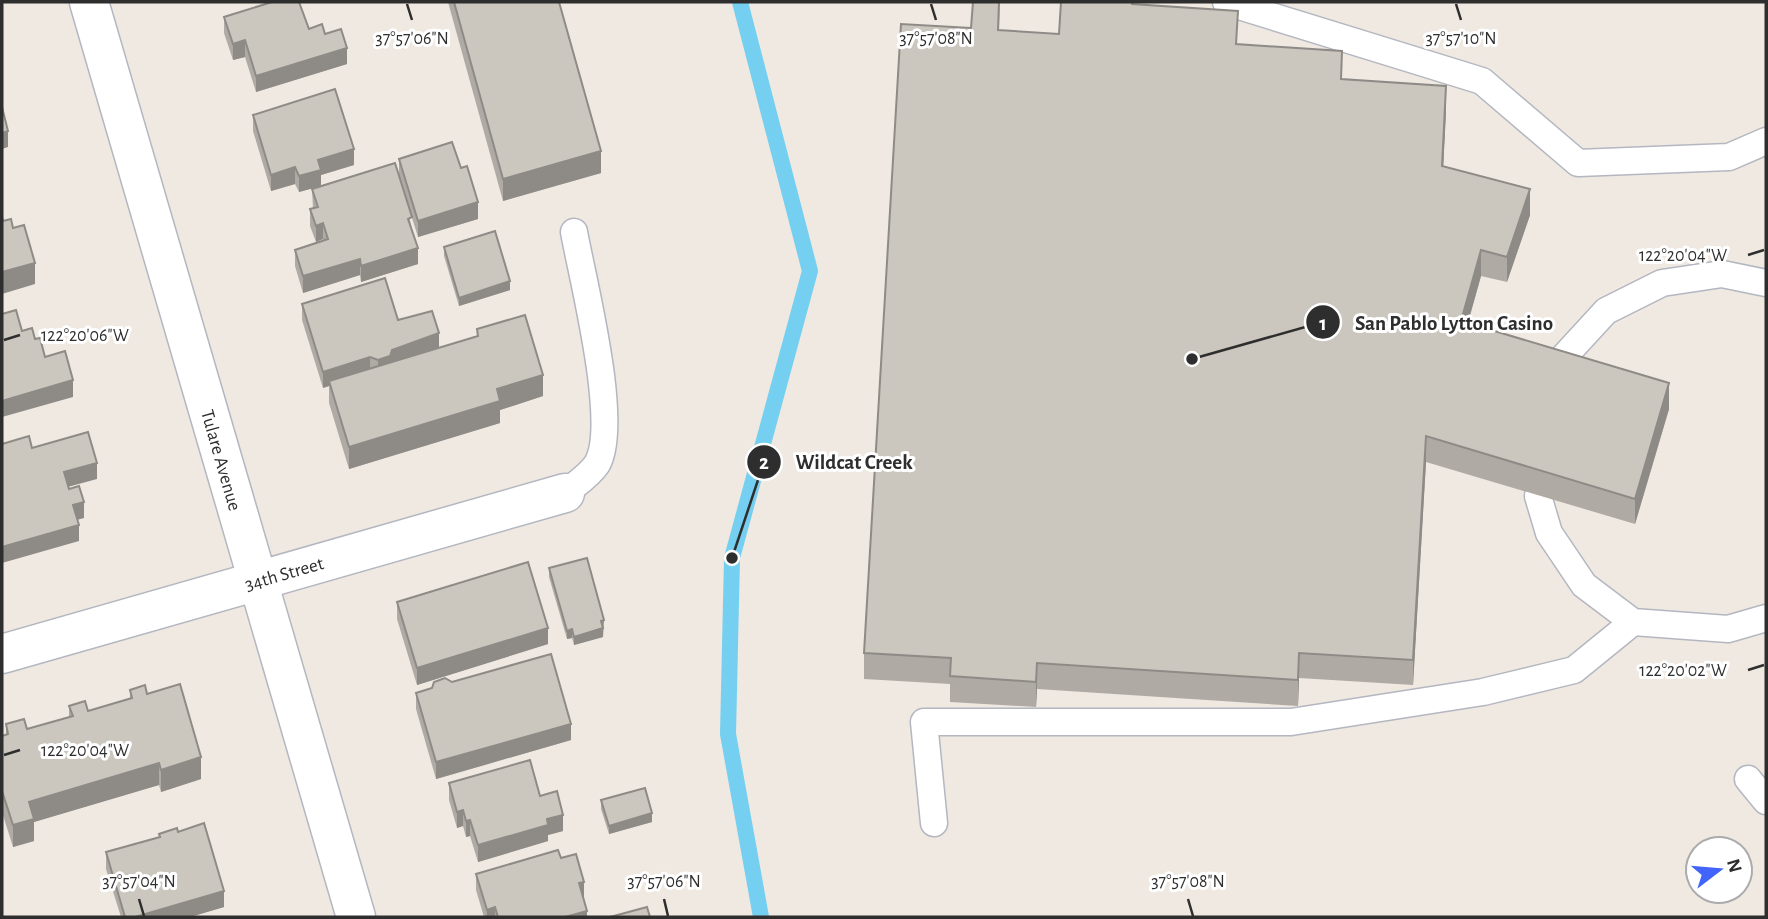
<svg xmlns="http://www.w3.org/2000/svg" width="1768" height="919" font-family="'Alegreya Sans',sans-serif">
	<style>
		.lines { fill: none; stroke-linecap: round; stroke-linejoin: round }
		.stream { stroke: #75cff0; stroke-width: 16 }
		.service-casing { stroke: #b4b7c1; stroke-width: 29 }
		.minor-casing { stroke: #b4b7c1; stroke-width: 41 }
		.service { stroke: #fff; stroke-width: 26 }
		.minor { stroke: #fff; stroke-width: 38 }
		.wall { fill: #afaba4 }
		.shaded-wall { fill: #8e8b86 }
		.building { fill: #cbc7bf; stroke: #8e8b86; stroke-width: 2 }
		.ticks { fill: none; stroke: #2e2e2e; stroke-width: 2.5 }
		.labels { text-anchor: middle; stroke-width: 6; stroke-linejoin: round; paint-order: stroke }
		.street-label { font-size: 19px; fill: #2e2e2e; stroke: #fff }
		.ticks-label { font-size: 18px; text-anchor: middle; fill: #2e2e2e; stroke: #fff; stroke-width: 6; stroke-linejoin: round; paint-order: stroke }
		.leader { fill: none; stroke: #2e2e2e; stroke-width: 2.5 }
		.callout-dot { fill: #2e2e2e; stroke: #fff; stroke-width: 2.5 }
		.mark-label { font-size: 21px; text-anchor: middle; font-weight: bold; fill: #fff }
		.callout-label { font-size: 21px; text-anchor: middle; font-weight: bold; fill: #2e2e2e; stroke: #fff; stroke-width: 6; stroke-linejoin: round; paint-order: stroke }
	</style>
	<rect width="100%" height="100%" fill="#efe9e1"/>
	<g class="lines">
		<path class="stream" d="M740 2 810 271 732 558 728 734 761 917"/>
		<defs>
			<g id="service">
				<path d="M1226 2 1482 81 1578 163 1729 157 1766 141"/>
				<path d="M1549 373 1606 311 1662 283 1722 274 1766 283"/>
				<path d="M565 493C576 484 589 476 597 464 620 424 583 281 574 232"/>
				<path d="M1538 496 1549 533 1584 585 1633 622 1728 629 1766 618"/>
				<path d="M1748 779 1766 801"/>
				<path d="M934 823 924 722H1291L1483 692 1574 670 1633 622"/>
			</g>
			<g id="minor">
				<path d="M89 2 356 917"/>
				<path d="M2 654 565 493"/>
			</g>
		</defs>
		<use href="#service" class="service-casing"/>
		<use href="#minor" class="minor-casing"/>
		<use href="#service" class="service"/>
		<use href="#minor" class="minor"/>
	</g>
	<g class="wall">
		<path d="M448 2H559L601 173 503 201Z"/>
		<path d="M1000 2 999 30 1059 34 1132 4 1237 44 1342 79 1446 111 1443 167 1530 215 1507 282 1481 276 1468 323 1669 409 1635 524 1426 462 1413 685 1299 678 1298 706 1037 689 1036 707 950 702V684L864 679V653L971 28Z"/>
		<path d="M224 17 309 29 325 34 347 64 256 92 245 57 233 60 224 33Z"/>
		<path d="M253 115 354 165 321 175V186L299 192 295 184 271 191 253 131Z"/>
		<path d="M399 159 478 219 418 237 402 186 412 229 418 264 361 282 360 275 303 293 295 266V250L323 241V239L316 242 310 226V209H313L312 189 399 174Z"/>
		<path d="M444 247 510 290 459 306 444 256Z"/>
		<path d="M302 304 398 320 439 348 477 336V329L543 396 500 410V423L349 469 329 403V386L323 388 302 320Z"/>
		<path d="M549 568 604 629H603V637L574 645 572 638 567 639 549 577Z"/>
		<path d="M397 602 548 644 417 685 397 619Z"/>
		<path d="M130 690 147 694 201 779 161 792 159 785 34 822V841L13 847 2 812V736L6 735V724L27 729 69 717V706L88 711 130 699Z"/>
		<path d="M416 693 571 740 436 779 416 709Z"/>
		<path d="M449 783 563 831 548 835V841L478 862 470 836 466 837 463 826 457 828 449 800Z"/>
		<path d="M601 800 652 822 609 834 601 809Z"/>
		<path d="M178 832 224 907 190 917H121L106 869V852L159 837V834Z"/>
		<path d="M561 858 584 898 587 917H484L476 890V874Z"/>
	</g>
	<g class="shaded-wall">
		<path d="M245 40V57L233 60V44Z"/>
		<path d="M347 48V64L256 92V76Z"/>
		<path d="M1446 86V111L1442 192V166Z"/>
		<path d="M8 131V147L2 149V133Z"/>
		<path d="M354 149V165L321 175V186L299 192V176L318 160Z"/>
		<path d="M601 151V173L503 201V179Z"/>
		<path d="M295 167V184L271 191V175Z"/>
		<path d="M1530 189V215L1507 282V257Z"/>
		<path d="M478 202V219L418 237V221Z"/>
		<path d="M323 223V239L316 242V226Z"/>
		<path d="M418 248V264L361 282V266Z"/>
		<path d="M1481 250V276L1461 347V321Z"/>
		<path d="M360 259V275L303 293V276Z"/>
		<path d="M35 263V284L2 294V272Z"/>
		<path d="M510 281V290L459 306V298Z"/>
		<path d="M439 333V349L378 376V360L392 350Z"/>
		<path d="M370 357V374L329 381V386L323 388V372Z"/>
		<path d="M543 375V396L500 410V423L349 469V447L497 389Z"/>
		<path d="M73 380V397L2 417V401Z"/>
		<path d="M1669 383V409L1635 524V499Z"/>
		<path d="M1426 436V462L1413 685V660Z"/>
		<path d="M97 463V479L64 488V472Z"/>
		<path d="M84 502V518L73 521V505Z"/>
		<path d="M79 525V541L2 563V547Z"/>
		<path d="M604 620 603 637 574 645V637Z"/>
		<path d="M548 628V644L417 685V668Z"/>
		<path d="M572 629V638L567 639V631Z"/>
		<path d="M1299 653V678L1298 706V680Z"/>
		<path d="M1037 663V689L1036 707V682Z"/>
		<path d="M571 724V740L436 779V762Z"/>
		<path d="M201 757V779L161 792V770Z"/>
		<path d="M159 763V785L34 822V841L13 847V825L29 802Z"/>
		<path d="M463 810V826L457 828V812Z"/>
		<path d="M652 813V822L609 834V826Z"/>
		<path d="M563 815V831L548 835V841L478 862V845L547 819Z"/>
		<path d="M470 820V836L466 837V821Z"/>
		<path d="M584 882V898L579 900V883Z"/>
		<path d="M224 891V907L190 917H135Z"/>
		<path d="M495 907V917H487V910Z"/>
		<path d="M587 911V917H565Z"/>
	</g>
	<g class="building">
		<path d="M272 2H299L309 29 322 24 325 34 341 29 347 48 256 76 245 40 233 44 224 17Z"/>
		<path d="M454 2H559L601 151 503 179Z"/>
		<path d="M973 2H999L998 30 1059 34 1061 2H1132V4L1238 11 1236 44 1342 51 1341 79 1446 86 1442 166 1530 189 1507 257 1481 250 1461 321 1669 383 1635 499 1426 436 1413 660 1299 653 1298 680 1037 663 1036 682 950 676 951 658 864 653 901 24 971 28Z"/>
		<path d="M335 89 354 149 318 160 321 170 299 176 295 167 271 175 253 115Z"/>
		<path d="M2 107 8 131 2 133Z"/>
		<path d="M452 142 461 168 467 166 478 202 418 221 399 159Z"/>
		<path d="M395 163 412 217 408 219 418 248 361 266 360 259 303 276 295 250 328 239 323 223 316 226 310 209 318 207 312 189Z"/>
		<path d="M2 217 3 221 11 219 13 228 24 225 35 263 2 272Z"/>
		<path d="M495 231 510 281 459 298 444 247Z"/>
		<path d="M385 278 398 320 432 311 439 333 392 350 390 356 378 360 370 357 323 372 302 304Z"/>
		<path d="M16 310 22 331 32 328 35 339 40 338 45 357 65 351 73 380 2 401V314Z"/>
		<path d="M525 315 543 375 497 389 500 401 349 447 329 381 478 336 477 329Z"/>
		<path d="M88 432 97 463 64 472 69 489 79 486 84 502 73 505 79 525 2 547V444L29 436 32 448Z"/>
		<path d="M587 558 604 620 601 621 603 628 574 637 572 629 567 631 549 568Z"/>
		<path d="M528 562 548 628 417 668 397 602Z"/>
		<path d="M551 654 571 724 436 762 416 693 432 688 434 682 445 678 452 682Z"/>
		<path d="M180 684 201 757 161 770 159 763 29 802 34 819 13 825 2 791V736L8 734 6 724 24 719 27 729 73 716 69 706 85 701 88 711 132 698 130 690 145 685 147 694Z"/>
		<path d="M530 760 540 796 557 791 563 815 547 819 548 825 478 845 470 820 466 821 463 810 457 812 449 783Z"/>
		<path d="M645 788 652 813 609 826 601 800Z"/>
		<path d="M204 823 224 891 135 917H125L106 852 160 837 159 834 177 828 178 832Z"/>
		<path d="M558 850 561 858 576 854 584 882 579 883 587 911 565 917H498L495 907 487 910 476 874Z"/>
		<path d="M647 907 650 917H610Z"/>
	</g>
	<path class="ticks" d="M407 4 412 20M931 4 936 20M1456 4 1461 20M1748 255 1764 250M4 340 20 335M1748 670 1764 665M4 755 20 750M139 899 144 916M664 899 668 916M1188 899 1193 916"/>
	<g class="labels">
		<g class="street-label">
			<text transform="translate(222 460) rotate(74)" y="7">Tulare Avenue</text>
			<text transform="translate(284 573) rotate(-16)" y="7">34th Street</text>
		</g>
	</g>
	<g class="ticks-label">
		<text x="412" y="44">37°57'06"N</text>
		<text x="936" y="44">37°57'08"N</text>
		<text x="1461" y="44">37°57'10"N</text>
		<text x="1683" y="261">122°20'04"W</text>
		<text x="85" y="341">122°20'06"W</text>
		<text x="1683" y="676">122°20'02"W</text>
		<text x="85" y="756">122°20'04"W</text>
		<text x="139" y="887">37°57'04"N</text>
		<text x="664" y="887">37°57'06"N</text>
		<text x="1188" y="887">37°57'08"N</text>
	</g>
	<path class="leader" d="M1192 359L1323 322M732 558L764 462"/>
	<g class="callout-dot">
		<circle cx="1192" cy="359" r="7"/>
		<circle cx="732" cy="558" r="7"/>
		<circle cx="1323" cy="322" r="18"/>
		<circle cx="764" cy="462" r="18"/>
	</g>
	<g class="mark-label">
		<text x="1323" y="330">1</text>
		<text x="764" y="469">2</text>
	</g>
	<g class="callout-label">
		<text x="1454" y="330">San Pablo Lytton Casino</text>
		<text x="854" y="469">Wildcat Creek</text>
	</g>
	<rect width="1768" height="919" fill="none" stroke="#2e2e2e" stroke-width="7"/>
	<g transform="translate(1719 870) rotate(74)"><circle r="33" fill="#ffffff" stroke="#ababab" stroke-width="2"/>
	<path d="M0-5L12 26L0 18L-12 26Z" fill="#4264fb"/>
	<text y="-10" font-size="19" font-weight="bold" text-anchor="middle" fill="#2e2e2e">N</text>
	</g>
</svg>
